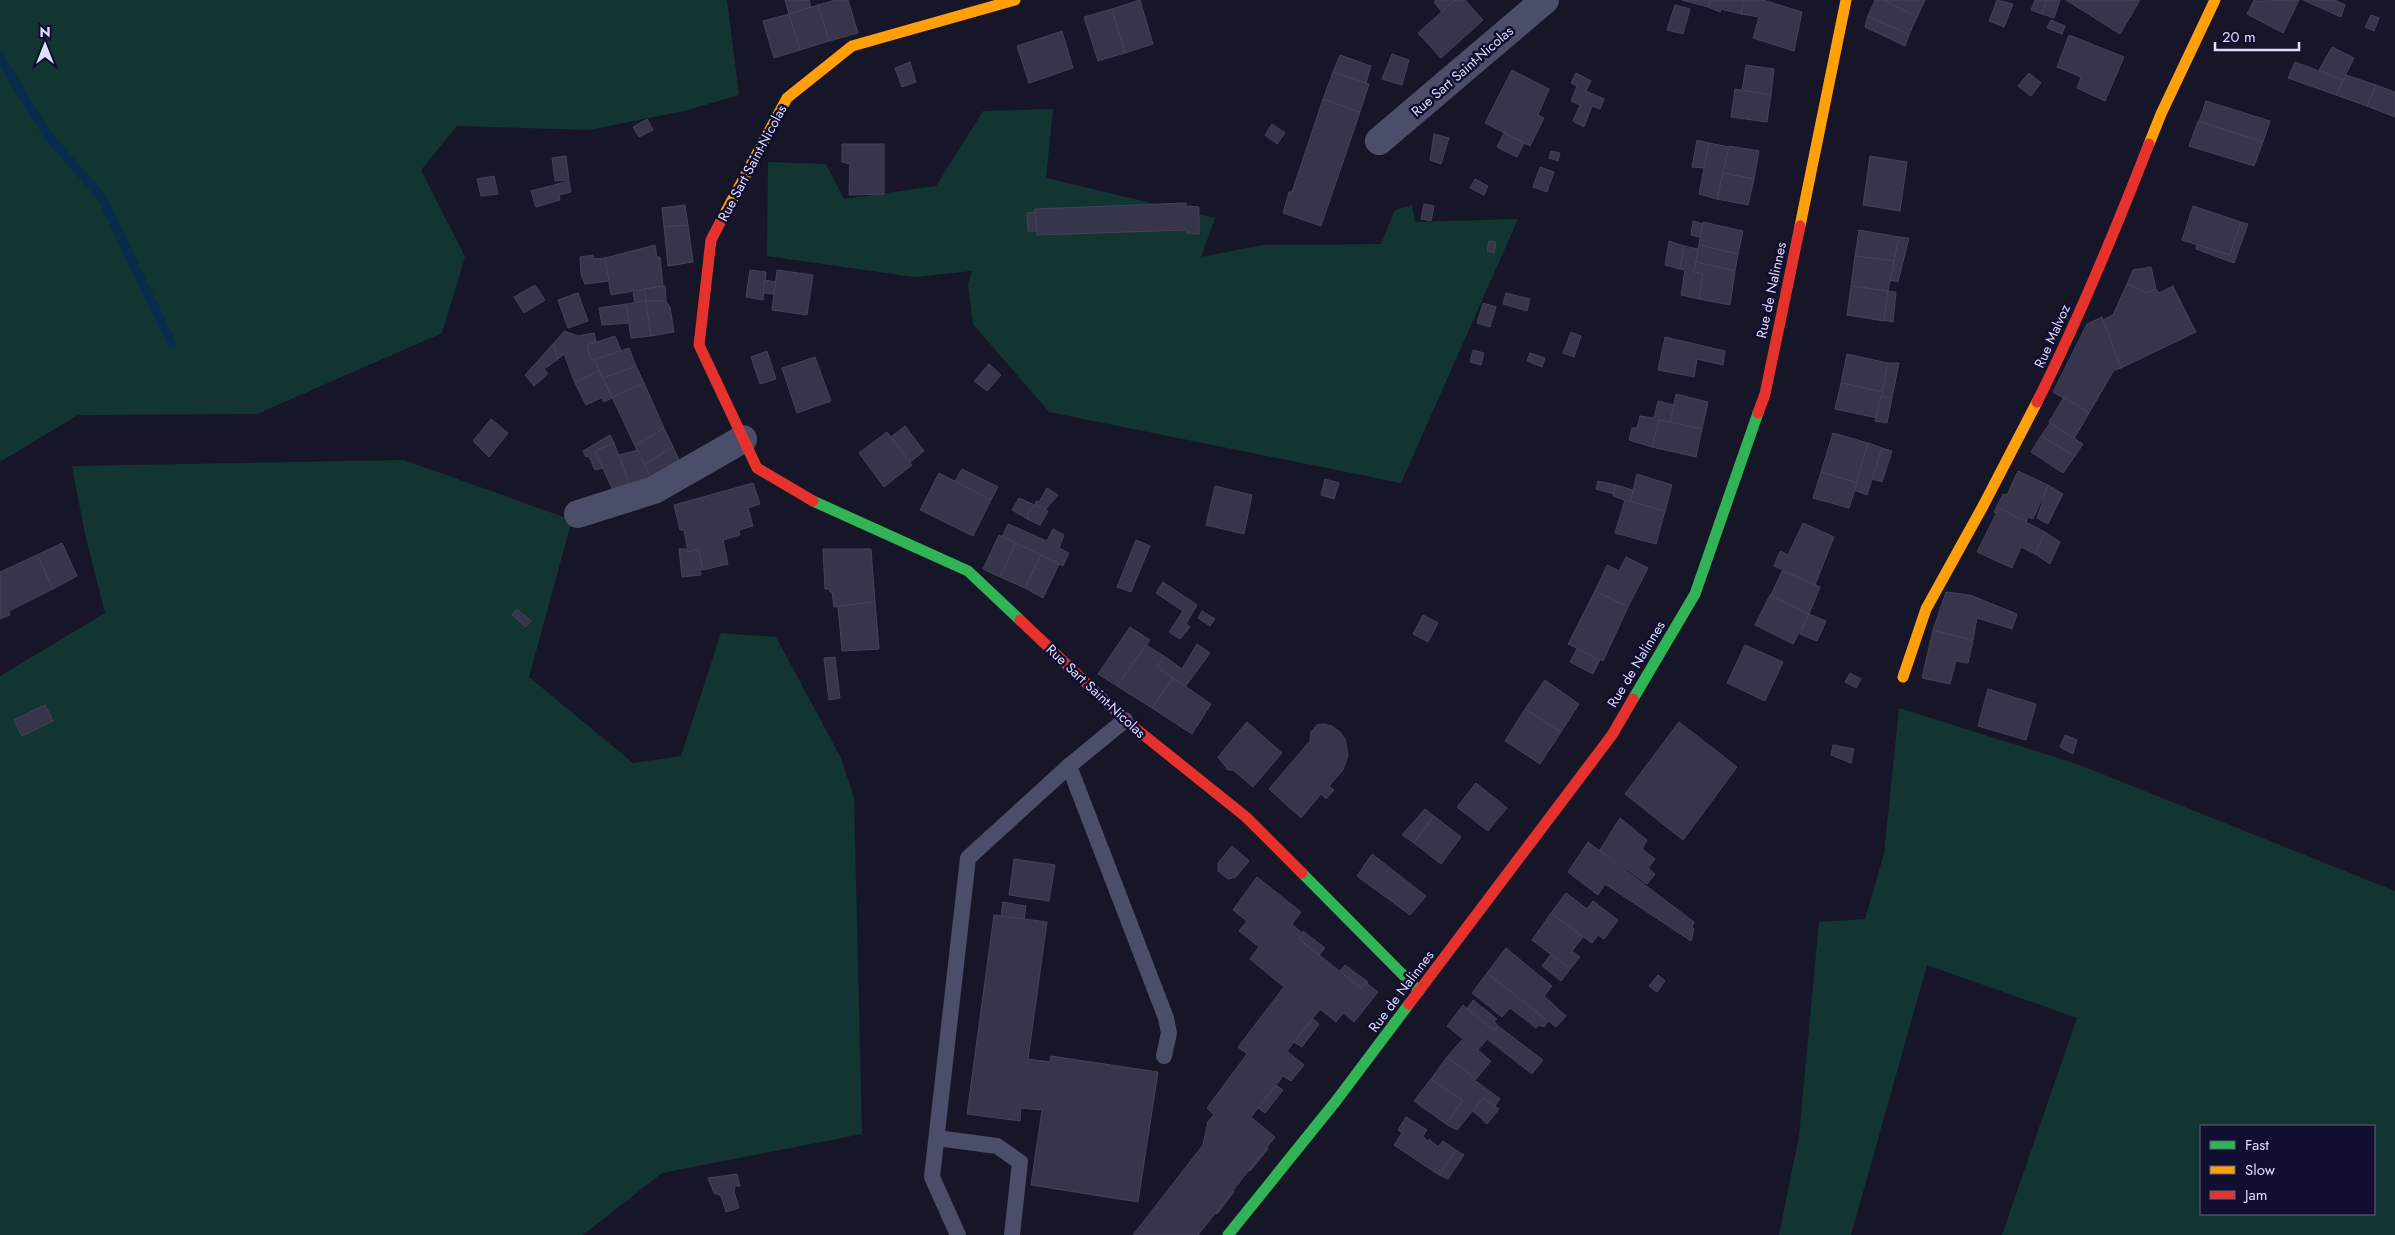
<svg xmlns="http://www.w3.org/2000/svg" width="2395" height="1235" font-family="Jost,sans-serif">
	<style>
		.green { fill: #133532; fill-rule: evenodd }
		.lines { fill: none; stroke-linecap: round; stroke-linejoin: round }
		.stream { stroke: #082b4e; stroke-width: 9 }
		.building { fill: #363549; stroke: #42425b }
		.lane { stroke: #4b4e69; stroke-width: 16 }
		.street { stroke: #4b4e69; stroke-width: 28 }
		.fast { stroke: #30b455; stroke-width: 11 }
		.slow { stroke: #ff9f0a; stroke-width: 11 }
		.jam { stroke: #e5322d; stroke-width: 11 }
		.labels { text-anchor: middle; stroke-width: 5; stroke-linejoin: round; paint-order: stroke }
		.street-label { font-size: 14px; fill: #dedfff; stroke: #100f2f }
	</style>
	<rect width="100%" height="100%" fill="#171628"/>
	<g class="green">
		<path d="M0 0H727L739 95 684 111 589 130 457 126 421 170 465 257 442 333 257 414 78 415 0 462Z"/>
		<path d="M1053 109 1046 178 1215 218 1201 257 1263 245 1381 244 1395 210 1412 205 1415 222 1518 219 1401 483 1049 412 973 324 968 284 972 271 914 277 767 256 768 162 826 164 844 199 936 186 983 111Z"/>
		<path d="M404 460 572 520 529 677 633 763 681 756 721 633 776 637 841 758 854 798 862 1134 662 1173 583 1235H0V676L105 613 85 534 72 466Z"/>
		<path d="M1899 708 2077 764 2395 891V1235H2002L2077 1018 1927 965 1851 1235H1779L1799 1136 1819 922 1865 919 1884 854ZM2201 1126H2374V1214H2201Z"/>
	</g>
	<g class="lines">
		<path class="stream" d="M0 58 48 136 101 196 172 344"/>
	</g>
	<g class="building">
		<path d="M785 0H809L811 7 789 14Z"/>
		<path d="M836 0H848L858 33 829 41 818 5Z"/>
		<path d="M1140 0 1153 44 1125 53 1112 9Z"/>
		<path d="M1436 0H1455L1442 12 1434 2Z"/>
		<path d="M1455 0H1465L1483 20 1441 58 1418 33Z"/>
		<path d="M1682 0H1711L1708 7Z"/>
		<path d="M1711 0H1744L1741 14 1721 9 1720 12 1708 7Z"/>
		<path d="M1744 0H1763L1802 12 1794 51 1753 38 1759 17 1741 14Z"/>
		<path d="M1875 0H1883L1917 17 1909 35 1868 16Z"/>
		<path d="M1883 0H1925L1917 17Z"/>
		<path d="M1997 0 2013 4 2004 27 1989 21Z"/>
		<path d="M2035 0H2047L2042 14 2031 10Z"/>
		<path d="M2047 0H2060L2054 18 2042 14Z"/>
		<path d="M2066 0H2140L2120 34Z"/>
		<path d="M2254 0 2258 1 2299 0 2283 33 2247 14Z"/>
		<path d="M2303 0H2335L2345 5 2341 17Z"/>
		<path d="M818 5 829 41 800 50 789 14Z"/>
		<path d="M1675 5 1690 9 1683 34 1667 30Z"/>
		<path d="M1112 9 1125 53 1098 61 1084 17Z"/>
		<path d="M789 14 800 50 774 58 763 21Z"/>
		<path d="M2371 15 2379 18 2374 31 2365 27Z"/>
		<path d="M1868 16 1909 35 1905 46 1865 27Z"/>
		<path d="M2051 20 2065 26 2062 34 2047 28Z"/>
		<path d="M1062 31 1073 68 1029 83 1017 46Z"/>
		<path d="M2069 35 2124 57 2105 101 2077 88 2081 77 2057 67Z"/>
		<path d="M2332 47 2354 58 2343 80 2319 70Z"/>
		<path d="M1392 54 1409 60 1402 85 1382 79Z"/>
		<path d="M1340 55 1371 66 1366 83 1333 72Z"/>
		<path d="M910 62 916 82 902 87 895 68Z"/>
		<path d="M2295 62 2343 80 2336 95 2288 78Z"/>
		<path d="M1746 65 1774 69 1771 95 1742 91Z"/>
		<path d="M1512 70 1549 89 1538 115 1544 118 1530 146 1485 123Z"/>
		<path d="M1333 72 1369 84 1360 112 1323 99Z"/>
		<path d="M1576 73 1591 81 1586 91 1604 99 1600 109 1592 106 1584 127 1573 121 1580 105 1571 101 1577 86 1571 83Z"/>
		<path d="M2029 73 2041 83 2031 96 2018 86Z"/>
		<path d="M2346 75 2376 85 2367 106 2336 95Z"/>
		<path d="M2376 85 2395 92V117L2367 106Z"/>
		<path d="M1735 89 1771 95 1767 122 1731 117Z"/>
		<path d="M1323 99 1360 112 1321 226 1283 213 1289 192H1292Z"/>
		<path d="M2206 101 2270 121 2263 142 2199 122Z"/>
		<path d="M647 119 653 130 639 137 633 127Z"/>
		<path d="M2198 121 2263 142 2254 166 2189 146Z"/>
		<path d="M1272 124 1285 133 1277 144 1265 135Z"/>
		<path d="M1504 133 1524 143 1517 157 1497 147Z"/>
		<path d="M1434 134 1449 138 1441 164 1430 160Z"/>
		<path d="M1697 140 1709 143 1704 168 1692 167Z"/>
		<path d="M1709 143 1729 147 1717 199 1699 194Z"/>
		<path d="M842 144H884V194L849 195 850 164 842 162Z"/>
		<path d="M1729 146 1759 151 1754 179 1723 173Z"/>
		<path d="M1551 151 1560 153 1558 161 1549 158Z"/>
		<path d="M566 156 569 180 555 181 552 158Z"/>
		<path d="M1870 156 1907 162 1900 211 1863 205Z"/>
		<path d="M1540 167 1554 172 1547 192 1533 187Z"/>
		<path d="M1723 173 1754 179 1748 205 1717 199Z"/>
		<path d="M494 176 498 194 481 196 477 179Z"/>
		<path d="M1475 179 1488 186 1484 195 1470 188Z"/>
		<path d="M569 181 571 192 559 195 560 200 536 207 531 191Z"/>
		<path d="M1186 203V206L1199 207V234L1187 233 1186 230 1037 235 1035 209Z"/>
		<path d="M1424 204 1434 206 1431 221 1421 219Z"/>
		<path d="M685 205 688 225 664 227 662 208Z"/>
		<path d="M2193 206 2241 222 2230 255 2182 240Z"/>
		<path d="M1035 212 1037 231H1028L1027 213Z"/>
		<path d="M1693 221 1703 224 1700 237 1691 235Z"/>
		<path d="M1703 222 1743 231 1738 254 1699 245Z"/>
		<path d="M2241 222 2248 224 2234 263 2196 249 2197 245 2230 255Z"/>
		<path d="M688 225 693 262 668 266 664 227Z"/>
		<path d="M1859 230 1899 237 1894 261 1855 256Z"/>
		<path d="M1899 237 1909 238 1898 282 1890 280Z"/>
		<path d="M1489 241 1496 242 1494 253 1487 251Z"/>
		<path d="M1669 241 1684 246 1680 269 1665 265Z"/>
		<path d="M655 245 657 257H660L663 286 611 295 605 258Z"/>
		<path d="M1699 245 1738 254 1735 271 1696 262Z"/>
		<path d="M1684 246 1698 249 1694 272 1703 274 1699 299 1681 295 1685 270 1680 269Z"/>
		<path d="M593 255 594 259 605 258 609 281 585 284 581 274 580 257Z"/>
		<path d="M1855 256 1894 261 1888 291 1851 286Z"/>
		<path d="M1696 262 1735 271 1730 305 1699 299 1703 274 1694 272Z"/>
		<path d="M2151 267 2156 289 2147 293 2127 284 2133 270Z"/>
		<path d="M750 270 766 272 763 300 746 297Z"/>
		<path d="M777 270 813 275 807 315 772 310Z"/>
		<path d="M765 280 776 282 774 294 763 293Z"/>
		<path d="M2127 284 2147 293 2156 289 2159 293 2173 286 2196 332 2121 368 2103 320 2113 315Z"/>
		<path d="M535 285 545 300 524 313 514 297Z"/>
		<path d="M665 286 666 301H646L644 289Z"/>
		<path d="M1851 286 1888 291 1884 321 1847 315Z"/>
		<path d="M644 289 646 301 635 303 633 293Z"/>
		<path d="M1888 291 1896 292 1893 322 1884 320Z"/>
		<path d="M578 293 588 321 568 328 558 300Z"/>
		<path d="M1506 293 1530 299 1527 311 1503 304Z"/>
		<path d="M646 301 651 336 631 338 626 304Z"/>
		<path d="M646 301H666L670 307 674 332 651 336Z"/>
		<path d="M1483 303 1496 307 1490 327 1477 323Z"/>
		<path d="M626 304 629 323 602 325 599 308Z"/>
		<path d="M2102 317 2121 368 2114 370 2089 413 2053 392 2087 324Z"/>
		<path d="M564 331 578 336 594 333 596 342 587 345 591 360H595L599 371 575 383 564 354 558 359 554 343Z"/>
		<path d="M1571 332 1581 336 1574 357 1563 353Z"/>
		<path d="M615 336 621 351 591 360 587 345Z"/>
		<path d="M1665 337 1725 351 1723 365 1697 359 1694 377 1658 370Z"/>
		<path d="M554 343 558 359 544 369 548 374 534 386 525 375Z"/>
		<path d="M629 348 636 366 603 378 595 360Z"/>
		<path d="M1473 350 1484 353 1481 365 1470 362Z"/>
		<path d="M767 351 776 379 760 384 751 357Z"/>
		<path d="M1530 353 1545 358 1542 367 1527 361Z"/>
		<path d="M1847 354 1888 363 1883 392 1841 383Z"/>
		<path d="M815 357 831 401 797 413 782 368Z"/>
		<path d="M1888 363H1899L1892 398 1881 397Z"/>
		<path d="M989 364 1001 375 987 391 974 381Z"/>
		<path d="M636 366 644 383 612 397 603 378Z"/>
		<path d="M599 371 612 398 604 402 601 398 586 405 575 383Z"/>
		<path d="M644 383 664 428 635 446 612 397Z"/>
		<path d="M1841 383 1883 392 1877 418 1835 409Z"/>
		<path d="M1676 394 1708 402 1702 429 1670 422Z"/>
		<path d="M1881 397 1892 398 1887 423 1875 421Z"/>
		<path d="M2064 397 2089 413 2074 439 2049 422Z"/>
		<path d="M1658 401 1674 405 1670 422 1659 420 1652 447 1629 440 1632 428H1637L1640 416 1654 418Z"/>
		<path d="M491 419 508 433 489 457 473 441Z"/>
		<path d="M1659 420 1702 429 1696 457 1652 447Z"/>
		<path d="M2050 423 2083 444 2075 456 2041 436Z"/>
		<path d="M905 426 924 451 910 462 891 437Z"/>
		<path d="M664 428 673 447 644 465 635 446Z"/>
		<path d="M887 432 912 465 884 487 859 453Z"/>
		<path d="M1833 433 1868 443 1857 483 1821 472Z"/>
		<path d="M610 435 614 443 595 451 603 468 595 470 589 456 586 457 583 451Z"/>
		<path d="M2041 436 2075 456 2063 473 2031 452Z"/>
		<path d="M614 443 631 489 614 493 595 451Z"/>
		<path d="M1868 443 1882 448 1867 495 1854 490Z"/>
		<path d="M673 447 682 466 653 482 644 465Z"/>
		<path d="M1882 448 1892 451 1882 482 1872 479Z"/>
		<path d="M638 450 653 482 631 489 619 455Z"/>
		<path d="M962 469 998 487 991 500 955 481Z"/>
		<path d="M2018 471 2048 485 2033 519 2028 517 2026 523 1999 508 1996 513 1994 512 2003 494 2007 495Z"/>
		<path d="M1821 472 1857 483 1849 508 1813 498Z"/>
		<path d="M939 473 991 500 973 536 920 510Z"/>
		<path d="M1637 474 1672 485 1665 511 1630 502Z"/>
		<path d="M1325 479 1339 483 1334 499 1321 495Z"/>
		<path d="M1598 481 1616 485 1614 494 1596 489Z"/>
		<path d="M753 483 760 504 748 508 753 526 739 530 740 535 723 540 728 564 703 570 698 549 688 552 684 530H680L674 505Z"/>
		<path d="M1616 485 1633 490 1630 502 1613 496Z"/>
		<path d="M2048 485 2063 494 2048 524 2037 518Z"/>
		<path d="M1215 486 1252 495 1244 534 1206 525Z"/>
		<path d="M1047 488 1058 495 1045 510 1035 505 1036 501 1039 502Z"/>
		<path d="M1019 498 1035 505 1027 514 1029 520 1012 510Z"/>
		<path d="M1625 500 1665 511 1656 544 1615 533Z"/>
		<path d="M1035 505 1048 511 1040 525 1029 520 1027 514Z"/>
		<path d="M1999 508 2045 532 2035 554 2021 547 2012 568 1977 552Z"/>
		<path d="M1803 523 1834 537 1815 585 1774 566 1780 551 1788 555Z"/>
		<path d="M1008 524 1047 541 1053 529 1064 535 1059 548 1069 553 1063 566 1002 537Z"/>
		<path d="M2045 532 2060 542 2050 564 2035 554Z"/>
		<path d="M999 535 1016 543 1000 577 983 569Z"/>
		<path d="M1136 540 1150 546 1131 592 1117 587Z"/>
		<path d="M62 543 77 576 53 589 37 555Z"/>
		<path d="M1016 543 1041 555 1025 588 1000 577Z"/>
		<path d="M679 549H686L688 552 698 549 703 570 700 569 701 575 682 577Z"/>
		<path d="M823 549H871L875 602 834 607 832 592H830L829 589H825Z"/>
		<path d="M37 555 53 589 9 611 10 615 0 619V572Z"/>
		<path d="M1041 555 1059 564 1043 598 1025 588Z"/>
		<path d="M1626 557 1648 568 1628 607 1595 591 1607 565 1619 571Z"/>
		<path d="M1782 571 1820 587 1809 614 1771 595Z"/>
		<path d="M1163 582 1197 605 1186 624 1190 627 1180 639 1169 632 1183 611 1156 593Z"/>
		<path d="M1595 591 1628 607 1603 661 1568 644Z"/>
		<path d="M1946 592 1970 595 2017 614 2012 629 1977 618 1973 640 1933 630Z"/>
		<path d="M1770 595 1809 614 1793 644 1755 625Z"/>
		<path d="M875 602 879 649 842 651 838 606Z"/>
		<path d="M517 609 531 621 526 627 512 615Z"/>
		<path d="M1202 611 1215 619 1210 626 1198 618Z"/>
		<path d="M1809 614 1826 621 1817 641 1800 634Z"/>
		<path d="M1423 615 1438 623 1428 642 1413 634Z"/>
		<path d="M1130 627 1150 640 1117 686 1098 674Z"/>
		<path d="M1933 630 1973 641 1968 663 1956 661 1950 684 1922 678Z"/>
		<path d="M1197 644 1210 653 1185 687 1157 667 1164 656 1182 669Z"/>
		<path d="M1146 645 1164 656 1157 667 1173 678 1152 708 1117 686Z"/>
		<path d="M1745 645 1783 662 1765 701 1727 683Z"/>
		<path d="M1577 649 1600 660 1593 674 1570 662Z"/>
		<path d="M835 657 840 698 829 700 824 658Z"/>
		<path d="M1850 673 1861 679 1856 688 1845 682Z"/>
		<path d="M1173 678 1211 704 1192 734 1152 708Z"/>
		<path d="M1545 680 1579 704 1561 732 1525 709Z"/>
		<path d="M1988 689 2036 704 2026 740 1978 726Z"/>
		<path d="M45 705 53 721 22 736 14 720Z"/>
		<path d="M1525 709 1561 732 1540 764 1505 741Z"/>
		<path d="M1247 722 1282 753 1253 787 1233 770H1228L1218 757Z"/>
		<path d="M1679 722 1737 767 1683 840 1625 794Z"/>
		<path d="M1324 724 1332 726 1340 732 1345 739 1348 755 1343 770 1329 786 1334 790 1326 799 1321 794 1301 818 1269 789 1310 741 1311 732 1317 725Z"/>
		<path d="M2065 735 2077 740 2073 754 2060 747Z"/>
		<path d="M1833 745 1854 749 1851 763 1831 755Z"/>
		<path d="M1476 783 1507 808 1488 831 1457 807Z"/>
		<path d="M1425 809 1434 816 1414 843 1402 835Z"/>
		<path d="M1434 816 1461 837 1441 864 1414 843Z"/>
		<path d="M1620 818 1647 840 1642 849 1655 859 1648 868 1655 874 1647 884 1600 850Z"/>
		<path d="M1588 842 1694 922 1692 927 1694 929 1691 941 1605 884 1598 895 1568 872Z"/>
		<path d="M1232 846 1249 861 1236 877 1228 879 1218 871V863Z"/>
		<path d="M1372 854 1426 896 1410 915 1357 876Z"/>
		<path d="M1014 859 1055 865 1049 901 1009 895Z"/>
		<path d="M1257 877 1301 912 1292 924 1303 934 1299 939 1361 988 1365 982 1378 992 1354 1022 1343 1013 1336 1022 1320 1009 1287 1051 1304 1065 1291 1081 1283 1076 1251 1117 1275 1137 1198 1235H1133L1203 1145 1208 1121 1214 1115 1207 1108 1247 1054 1238 1047 1284 987 1250 959 1259 947 1239 931 1247 921 1233 910Z"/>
		<path d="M1566 893 1587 909 1593 901 1618 920 1604 939 1598 935 1592 943 1551 913Z"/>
		<path d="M1003 902 1026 906 1024 920 1001 916Z"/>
		<path d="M1551 913 1583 937 1572 951 1580 957 1570 969 1532 940Z"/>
		<path d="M994 915 1047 922 1028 1059 1050 1062 1051 1056 1158 1072 1138 1202 1031 1185 1042 1110 1021 1108 1020 1121 967 1114Z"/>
		<path d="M1303 931 1325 948 1319 955 1299 939 1303 934Z"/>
		<path d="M1506 948 1552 986 1544 996 1566 1016 1556 1027 1487 973Z"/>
		<path d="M1551 954 1570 969 1561 981 1542 966Z"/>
		<path d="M1345 965 1368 982 1367 984 1365 982 1361 988 1340 971Z"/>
		<path d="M1487 973 1548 1021 1544 1027 1539 1025 1536 1028 1510 1008 1502 1017 1472 993Z"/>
		<path d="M1658 975 1665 981 1657 992 1649 986Z"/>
		<path d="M1473 1000 1497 1019 1494 1021 1498 1026 1494 1031 1467 1009Z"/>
		<path d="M1463 1005 1494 1031 1498 1026 1543 1060 1532 1074 1487 1039 1478 1050 1491 1061 1476 1079 1447 1057 1463 1039 1447 1026Z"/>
		<path d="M1313 1019 1319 1024 1302 1047 1294 1042Z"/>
		<path d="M1447 1057 1476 1079 1461 1100 1431 1079Z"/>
		<path d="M1431 1079 1463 1101 1446 1124 1414 1101Z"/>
		<path d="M1476 1081 1500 1099 1495 1106 1483 1098 1457 1130 1446 1124Z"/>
		<path d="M1276 1085 1283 1090 1265 1113 1258 1108Z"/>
		<path d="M1483 1098 1499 1109 1487 1124 1473 1111Z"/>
		<path d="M1406 1117 1427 1130 1423 1136 1428 1142 1429 1139 1438 1147 1443 1141 1456 1150 1439 1175 1394 1145 1402 1133 1398 1130Z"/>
		<path d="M1267 1148 1268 1149 1250 1171 1249 1170Z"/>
		<path d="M1456 1150 1464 1155 1448 1179 1439 1175Z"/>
		<path d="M737 1174 740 1186H735L734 1191 739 1208 726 1212 721 1196 714 1193 708 1178Z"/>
		<path d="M1233 1191 1234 1192 1217 1214 1215 1213Z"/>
	</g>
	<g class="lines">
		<g class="lane">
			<path d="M1069 766 1166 1018 1169 1033 1164 1056"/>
			<path d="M937 1138 997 1146 1020 1162 1012 1235"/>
			<path d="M958 1235 932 1177 968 858 1069 766 1125 720"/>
		</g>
		<g class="street">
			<path d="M1379 141 1545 0"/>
			<path d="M578 514 654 490 743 439"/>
		</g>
		<g class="fast">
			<path d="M813 501 968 571 1020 620"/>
			<path d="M1633 699 1695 594 1758 413"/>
			<path d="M1302 873 1419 991"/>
			<path d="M1228 1235 1336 1101 1409 1004"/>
		</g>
		<g class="slow">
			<path d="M2149 144 2161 114 2215 0"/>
			<path d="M724 215 787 98 852 46 1015 0"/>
			<path d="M1800 226 1846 0"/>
			<path d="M1903 677 1926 609 1983 506 2037 402"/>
		</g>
		<g class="jam">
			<path d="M724 215 711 240 699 345 757 468 813 501"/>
			<path d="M2037 402C2079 319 2115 231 2149 144"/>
			<path d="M1758 413 1765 394 1800 226"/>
			<path d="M1020 620 1125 720 1246 817 1302 873"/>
			<path d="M1409 1004 1612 735 1633 699"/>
		</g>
	</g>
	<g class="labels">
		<g class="street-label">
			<text transform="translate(1462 71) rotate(-41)" y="5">Rue Sart Saint-Nicolas</text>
			<text transform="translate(752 163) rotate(-62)" y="5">Rue Sart Saint-Nicolas</text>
			<text transform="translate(1771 290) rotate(-78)" y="5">Rue de Nalinnes</text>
			<text transform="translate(2052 336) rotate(-66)" y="5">Rue Malvoz</text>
			<text transform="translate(1636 664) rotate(-59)" y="5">Rue de Nalinnes</text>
			<text transform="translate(1096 691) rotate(43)" y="5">Rue Sart Saint-Nicolas</text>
			<text transform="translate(1401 991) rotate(-53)" y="5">Rue de Nalinnes</text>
		</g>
	</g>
	<rect x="2200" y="1125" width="175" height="90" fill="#100f2f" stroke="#626282"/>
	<rect x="2210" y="1141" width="25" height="8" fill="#30b455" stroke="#626282"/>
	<text x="2245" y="1150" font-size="15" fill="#dedfff">Fast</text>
	<rect x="2210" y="1166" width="25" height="8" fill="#ff9f0a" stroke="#626282"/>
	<text x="2245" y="1175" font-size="15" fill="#dedfff">Slow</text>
	<rect x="2210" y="1191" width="25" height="8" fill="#e5322d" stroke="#626282"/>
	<text x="2245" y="1200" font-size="15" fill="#dedfff">Jam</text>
	<g transform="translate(45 45)" stroke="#100f2f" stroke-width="4" paint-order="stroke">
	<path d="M0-4L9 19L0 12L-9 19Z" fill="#dedfff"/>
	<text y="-8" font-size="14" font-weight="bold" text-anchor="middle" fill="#dedfff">N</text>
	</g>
	<path d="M2215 42v8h84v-8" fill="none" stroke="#dedfff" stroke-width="2.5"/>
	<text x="2222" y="42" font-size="15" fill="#dedfff" stroke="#100f2f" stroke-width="4" paint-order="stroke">20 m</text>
</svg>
